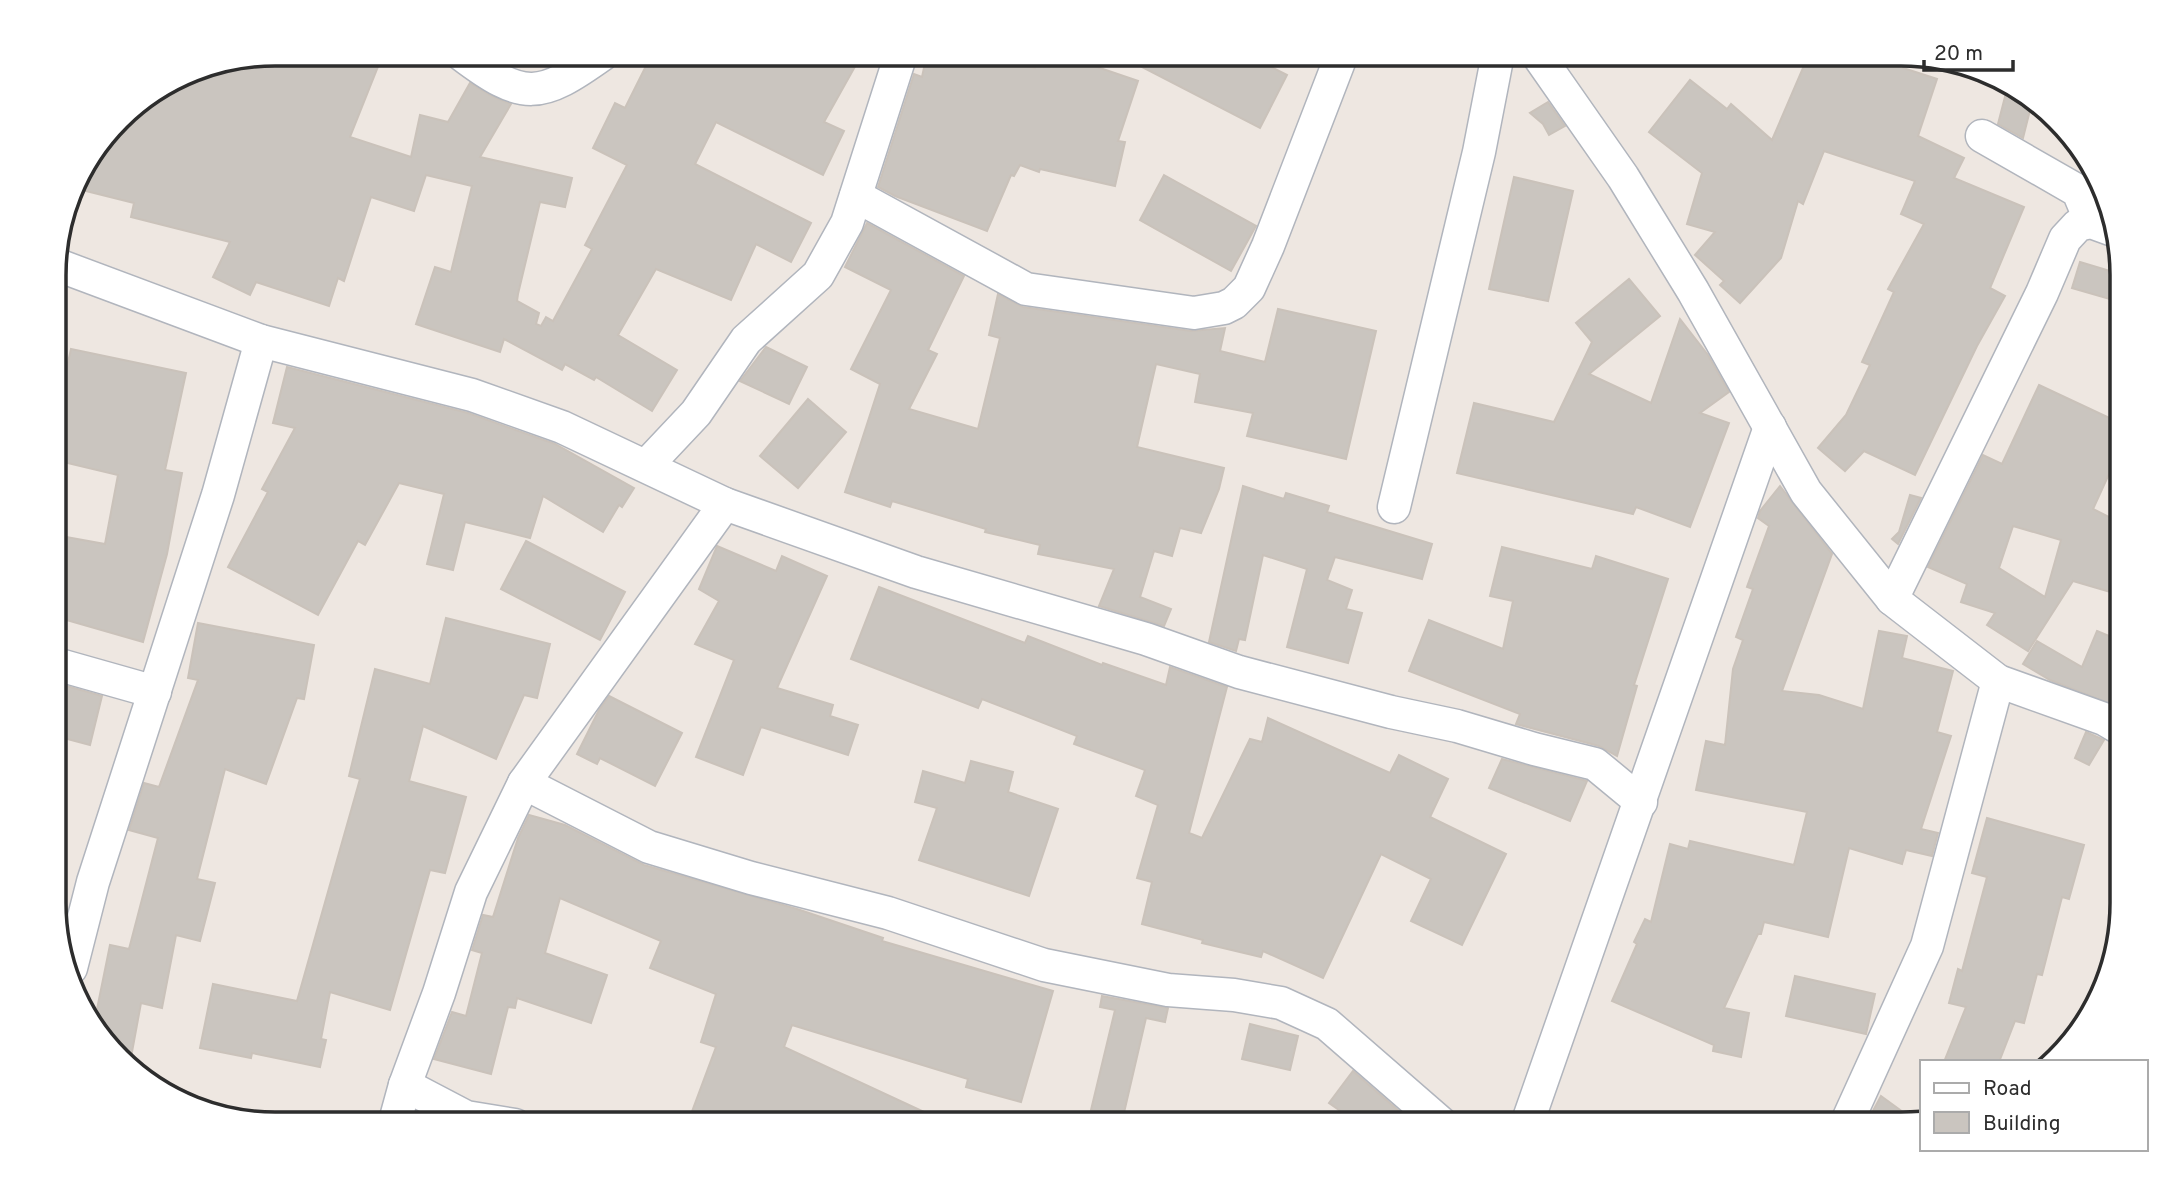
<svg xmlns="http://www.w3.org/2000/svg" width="2176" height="1179" font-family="Overpass,sans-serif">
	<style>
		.building { fill: #cac5bf; stroke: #cac2ba; stroke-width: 2; fill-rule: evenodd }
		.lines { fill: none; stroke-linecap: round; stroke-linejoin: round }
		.minor-casing { stroke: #b1b5bd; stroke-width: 35 }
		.minor { stroke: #fff; stroke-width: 32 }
		.rim { fill: none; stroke: #2d2d2d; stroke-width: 3.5 }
	</style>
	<rect width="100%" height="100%" fill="#eee7e1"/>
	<g class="building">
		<path d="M276 54H383L350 137 411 157 420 115 448 122 470 83 492 96 511 104 480 157 572 178 565 207 540 202 518 294 517 301 539 313 536 324 541 326 546 317 553 321 592 249 585 245 627 165 593 148 615 103 625 108 652 54H862L824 122 844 131 823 175 716 122 695 164 811 223 791 262 756 244 731 300 656 269 618 335 677 370 652 411 596 377 594 380 565 364 562 370 504 339 500 352 416 324 435 267 451 272 472 186 426 175 414 211 371 197 344 281 338 278 329 306 256 282 250 295 213 277 230 242 131 217 134 203 74 188 77 177 129 109 192 71Z"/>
		<path d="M927 54H974L1035 68 1040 54H1059L1138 81 1118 141 1125 142 1115 186 1040 169 1039 172 1020 165 1014 176 1011 175 987 231 895 196 878 187 914 74 922 77Z"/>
		<path d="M1117 54H1246L1287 75 1260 128Z"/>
		<path d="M1809 54H1860L1937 79 1918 136 1964 158 1954 178 2024 207 1990 288 2005 296 1977 346 1915 475 1864 451 1845 471 1818 448 1846 415 1870 365 1862 362 1894 292 1888 289 1924 224 1901 214 1915 181 1824 151 1803 204 1798 201 1781 258 1740 303 1720 285 1724 281 1695 255 1715 232 1687 224 1702 173 1649 132 1690 80 1727 109 1731 104 1772 140Z"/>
		<path d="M2008 85 2031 106 2023 138 1998 124Z"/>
		<path d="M1548 102 1565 126 1549 135 1543 124 1530 113Z"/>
		<path d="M1164 175 1256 226 1231 271 1140 220Z"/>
		<path d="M1514 177 1573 191 1548 301 1489 289Z"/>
		<path d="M867 223 964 276 928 350 937 354 909 409 978 429 1000 338 989 335 998 294 1023 307 1191 331 1225 328 1220 351 1265 362 1278 309 1376 331 1346 459 1247 436 1253 413 1195 402 1200 374 1156 364 1137 447 1224 468 1219 489 1201 533 1180 528 1172 556 1154 551 1140 597 1171 609 1164 626 1099 606 1114 569 1038 554 1040 545 985 532 986 529 892 501 890 507 845 492 880 384 851 369 891 290 845 267Z"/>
		<path d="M2080 262 2120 274V302L2072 288Z"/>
		<path d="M1629 279 1660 316 1589 374 1651 403 1680 319 1708 355 1729 392 1700 413 1729 423 1690 527 1636 507 1633 514 1457 473 1474 403 1554 422 1592 342 1576 323Z"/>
		<path d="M766 347 807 367 789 404 740 381Z"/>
		<path d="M71 349 186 373 165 470 182 473 167 554 143 642 56 617 55 535 105 544 118 475 55 460 63 418 56 416Z"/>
		<path d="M287 367 468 413 555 444 634 488 622 507 619 505 603 532 543 496 530 538 465 522 453 570 427 564 444 494 399 483 365 545 358 541 318 615 228 567 268 492 262 489 295 428 273 423Z"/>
		<path d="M2039 385 2120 423V450L2093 509 2121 523V580L2114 593 2073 581 2028 651 1987 625 1995 613 1961 602 1967 584 1928 567 1983 455 2002 464ZM2013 526 2061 540 2045 597 1999 568Z"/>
		<path d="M808 399 846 432 798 488 760 456Z"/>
		<path d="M1243 486 1284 499 1286 493 1329 506 1327 512 1432 544 1422 579 1335 557 1327 580 1352 590 1346 609 1362 613 1348 663 1287 647 1307 569 1263 555 1245 640 1239 639 1236 651 1209 642Z"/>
		<path d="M1780 486 1832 554 1782 691 1819 695 1863 709 1879 631 1907 636 1902 658 1953 671 1937 732 1951 736 1921 829 1938 833 1932 856 1906 850 1902 864 1849 848 1828 937 1764 922 1761 934H1758L1724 1008 1749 1013 1741 1057 1713 1051 1714 1045 1612 1001 1637 944 1634 942 1645 919 1651 922 1670 844 1688 849 1690 841 1794 865 1807 812 1696 790 1706 741 1725 745 1733 669 1743 640 1736 637 1753 589 1747 587 1769 526 1758 518 1760 511Z"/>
		<path d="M1910 495 1921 498 1898 544 1892 539 1899 532Z"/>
		<path d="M526 541 625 592 600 640 501 589Z"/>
		<path d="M717 546 776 571 782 556 827 576 777 688 833 705 830 716 858 725 848 755 761 727 743 775 696 757 734 660 695 644 719 601 699 589Z"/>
		<path d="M1502 547 1592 569 1596 556 1668 579 1634 685 1637 686 1617 756 1599 746 1516 724 1520 714 1409 671 1429 620 1503 649 1513 601 1490 596Z"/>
		<path d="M879 587 1025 643 1028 636 1102 665 1103 663 1166 685 1170 667 1227 687 1189 833 1202 838 1250 739 1262 742 1268 718 1390 773 1399 755 1448 779 1430 817 1506 854 1462 945 1411 921 1431 879 1381 854 1323 978 1263 951 1261 957 1202 943 1203 940 1142 924 1152 882 1137 878 1158 805 1136 796 1145 770 1074 744 1077 736 982 699 978 708 851 659Z"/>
		<path d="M446 618 550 644 537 698 524 695 496 759 423 726 409 781 466 797 445 873 430 870 390 1010 330 992 321 1039 326 1040 320 1067 252 1053 251 1058 200 1048 213 984 297 1001 360 779 349 776 375 669 430 684Z"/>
		<path d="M198 623 314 645 304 699 297 698 266 784 225 769 197 879 215 883 200 941 176 935 162 1008 141 1003 130 1063 100 1038 94 1024 110 945 129 949 158 838 129 830 144 783 159 787 198 680 188 678Z"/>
		<path d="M2097 631 2121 641V708L2050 680 2023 664 2037 641 2082 667Z"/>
		<path d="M56 683 102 696 90 745 56 736Z"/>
		<path d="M609 696 682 733 655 786 600 758 597 764 577 754 599 710Z"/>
		<path d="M2086 732 2104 740 2089 765 2075 758Z"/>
		<path d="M1502 759 1587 781 1570 821 1489 788Z"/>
		<path d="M971 761 1013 772 1008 792 1058 809 1029 896 919 860 937 808 915 802 923 771 965 783Z"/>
		<path d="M529 815 565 825 644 865 797 909 883 938 882 941 1053 991 1021 1102 966 1087 968 1079 792 1025 784 1047 952 1125H687L716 1047 701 1042 716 994 650 968 661 941 560 898 545 953 607 975 591 1023 517 998 515 1008 508 1007 491 1074 434 1059 452 1012 466 1016 482 953 472 950 483 915 493 917 518 838Z"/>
		<path d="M1987 818 2084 845 2069 899 2062 897 2042 975 2037 974 2024 1023 2015 1021 1999 1062H1944L1966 1007 1949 1003 1958 969 1962 971 1987 877 1972 873Z"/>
		<path d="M1795 976 1875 994 1866 1034 1786 1016Z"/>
		<path d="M1102 996 1168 1008 1165 1022 1146 1018 1123 1117 1091 1110 1115 1010 1100 1007Z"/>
		<path d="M1250 1024 1298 1036 1290 1070 1242 1059Z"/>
		<path d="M1353 1071 1400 1112 1391 1124H1359L1329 1103Z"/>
		<path d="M1881 1096 1918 1123 1866 1124Z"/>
	</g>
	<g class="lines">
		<defs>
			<g id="minor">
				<path d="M461 54C524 102 540 99 603 54"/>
				<path d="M1537 54 1623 177 1693 291 1806 492 1892 599 1998 681 2104 719 2121 729"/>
				<path d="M1982 136 2078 191 2091 222"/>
				<path d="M856 196 1026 289 1194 313 1224 308 1234 303 1249 288 1268 246 1342 54"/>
				<path d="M55 264 261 341 472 395 562 427 725 504 916 572 1146 639 1239 672 1391 712 1457 726 1534 749 1595 764 1641 802"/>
				<path d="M647 465 696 413 746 340 818 275 847 223 901 54"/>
				<path d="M1394 507 1479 152 1498 54"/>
				<path d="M1892 599 2042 293 2065 239 2078 225 2091 222 2113 230"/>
				<path d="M56 664 155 692"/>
				<path d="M524 783 649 847 751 878 888 913 1044 965 1168 990 1234 995 1281 1003 1327 1024 1442 1124"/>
				<path d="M71 968 93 882 218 495 261 341"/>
				<path d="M405 1085 466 1117 515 1125"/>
				<path d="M1527 1124 1770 427"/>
				<path d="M1846 1124 1927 946 1998 681"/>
				<path d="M394 1125 405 1085 439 993 471 892 524 783 725 504"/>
			</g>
		</defs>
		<use href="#minor" class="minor-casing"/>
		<use href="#minor" class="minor"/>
	</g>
	<path d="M0 0H2176V1179H0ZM275 66H1901A209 209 0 0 1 2110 275V903A209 209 0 0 1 1901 1112H275A209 209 0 0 1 66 903V275A209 209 0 0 1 275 66Z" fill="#fff" fill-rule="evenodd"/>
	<path class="rim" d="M275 66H1901A209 209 0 0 1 2110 275V903A209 209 0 0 1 1901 1112H275A209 209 0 0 1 66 903V275A209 209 0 0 1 275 66Z"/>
	<rect x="1920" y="1060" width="228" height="91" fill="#ffffff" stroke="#ababab" stroke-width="2"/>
	<rect x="1934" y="1083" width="35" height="10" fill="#ffffff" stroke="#ababab" stroke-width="2"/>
	<text x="1983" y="1095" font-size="21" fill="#2d2d2d">Road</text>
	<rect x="1934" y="1112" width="35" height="21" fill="#cac5bf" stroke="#ababab" stroke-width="2"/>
	<text x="1983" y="1130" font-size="21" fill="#2d2d2d">Building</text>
	<path d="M1924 60v10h89v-10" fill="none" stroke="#2d2d2d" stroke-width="3.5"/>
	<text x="1934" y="60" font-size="21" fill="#2d2d2d" stroke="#ffffff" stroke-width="5" paint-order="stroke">20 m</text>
</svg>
